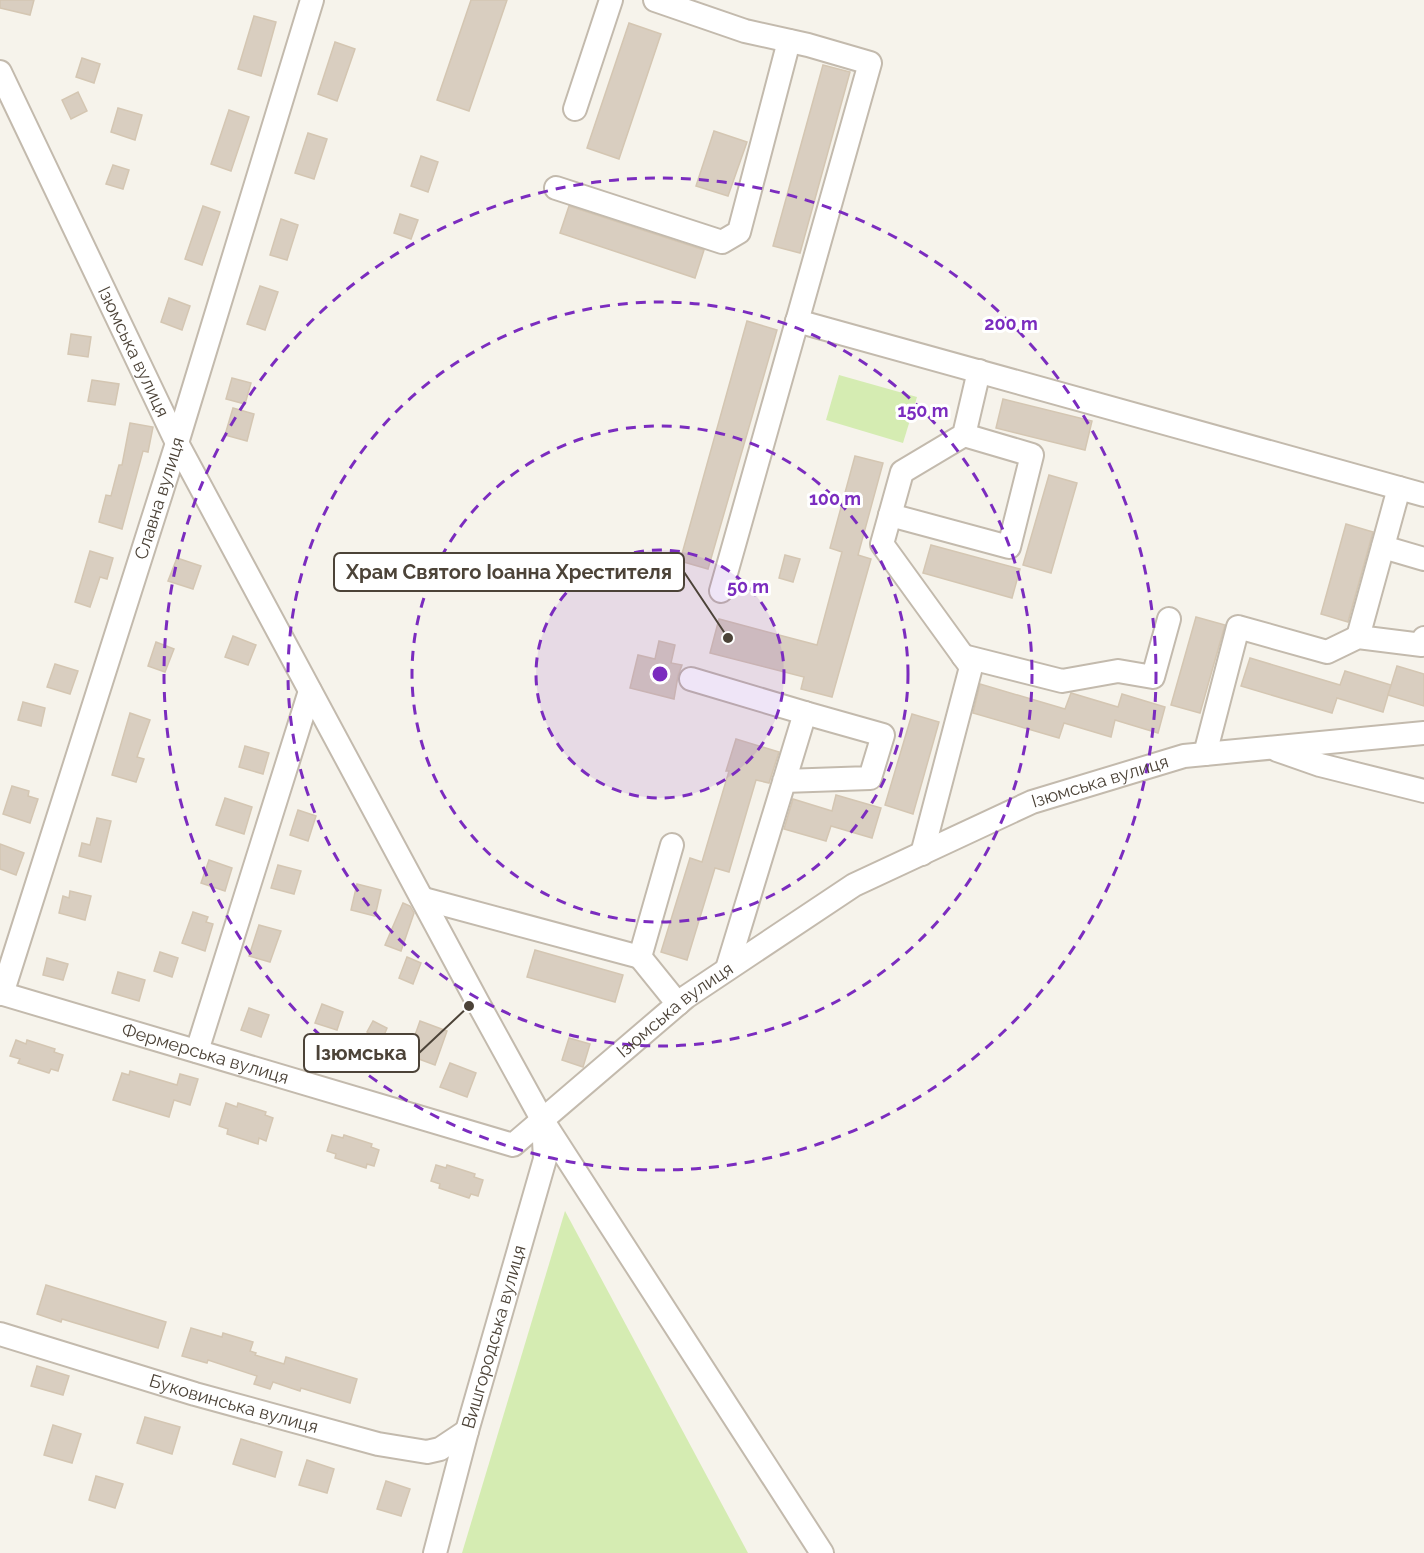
<svg xmlns="http://www.w3.org/2000/svg" width="1424" height="1553" font-family="Raleway,sans-serif">
	<style>
		.green { fill: #d5ecb2 }
		.building { fill: #d9cec0; stroke: #d4c6b2; stroke-width: 1.5 }
		.lines { fill: none; stroke-linecap: round; stroke-linejoin: round }
		.minor-casing { stroke: #c3baad; stroke-width: 26 }
		.minor { stroke: #fff; stroke-width: 22 }
		.ring { fill: none; stroke: #7b2cbf; stroke-width: 3; stroke-dasharray: 10 8 }
		.labels { text-anchor: middle; stroke-width: 6; stroke-linejoin: round; paint-order: stroke }
		.street-label { font-size: 18px; fill: #4c4338; stroke: #fff }
		.centre { fill: #7b2cbf; stroke: #fff; stroke-width: 3 }
		.ring-label { font-size: 18px; text-anchor: middle; font-weight: bold; fill: #7b2cbf; stroke: #fff; stroke-width: 6; stroke-linejoin: round; paint-order: stroke }
		.leader { fill: none; stroke: #4c4338; stroke-width: 2 }
		.callout-dot { fill: #4c4338; stroke: #fff; stroke-width: 2 }
		.callout { fill: #fff; stroke: #4c4338; stroke-width: 2 }
		.callout-label { font-size: 20px; text-anchor: middle; font-weight: bold; fill: #4c4338 }
	</style>
	<rect width="100%" height="100%" fill="#f6f3eb"/>
	<g class="green">
		<path d="M839 375 917 397 903 443 826 420Z"/>
		<path d="M565 1211 748 1553H462Z"/>
	</g>
	<g class="building">
		<path d="M0 0H34L30 15 0 8Z"/>
		<path d="M471 0H507L469 111 437 100Z"/>
		<path d="M254 16 276 22 261 76 238 69Z"/>
		<path d="M629 23 661 34 619 159 587 148Z"/>
		<path d="M335 42 355 49 337 101 318 94Z"/>
		<path d="M82 58 100 64 94 83 76 77Z"/>
		<path d="M823 65 850 72 800 253 773 246Z"/>
		<path d="M78 92 87 111 71 119 62 100Z"/>
		<path d="M118 108 142 115 135 140 111 132Z"/>
		<path d="M229 110 249 117 231 171 211 164Z"/>
		<path d="M714 131 747 142 728 196 696 186Z"/>
		<path d="M308 133 327 139 314 179 295 173Z"/>
		<path d="M421 156 438 162 428 192 411 186Z"/>
		<path d="M113 165 129 170 123 189 106 184Z"/>
		<path d="M203 206 220 212 202 265 185 259Z"/>
		<path d="M569 206 704 250 695 278 560 233Z"/>
		<path d="M400 214 418 220 411 239 394 233Z"/>
		<path d="M281 219 298 225 287 260 270 255Z"/>
		<path d="M260 286 278 292 265 330 247 324Z"/>
		<path d="M169 298 190 306 182 330 161 322Z"/>
		<path d="M747 321 777 330 708 569 680 561Z"/>
		<path d="M71 334 91 337 88 357 68 354Z"/>
		<path d="M232 378 251 383 245 404 226 399Z"/>
		<path d="M92 380 119 384 115 405 88 401Z"/>
		<path d="M1003 399 1092 421 1085 450 996 428Z"/>
		<path d="M233 408 254 414 247 441 225 435Z"/>
		<path d="M130 423 153 427 148 452 143 451 122 529 99 522 106 495 111 496 119 465H122Z"/>
		<path d="M855 456 883 463 858 555 871 559 832 697 801 689 804 677 710 653 719 619 817 645 842 552 830 548Z"/>
		<path d="M1049 475 1077 483 1051 573 1023 565Z"/>
		<path d="M1346 524 1373 532 1348 622 1321 614Z"/>
		<path d="M931 545 1020 569 1012 598 923 573Z"/>
		<path d="M90 551 113 558 107 579 100 577 90 607 75 602Z"/>
		<path d="M785 555 800 559 793 582 779 578Z"/>
		<path d="M177 558 201 566 193 589 168 581Z"/>
		<path d="M1196 617 1225 625 1200 713 1171 705Z"/>
		<path d="M233 636 256 645 248 665 225 657Z"/>
		<path d="M659 641 675 645 671 663 682 665 678 676 674 699 630 688 638 655 655 659Z"/>
		<path d="M156 642 174 649 165 672 148 666Z"/>
		<path d="M1250 658 1340 685 1345 671 1391 685 1383 712 1337 698 1332 713 1241 686Z"/>
		<path d="M55 664 78 671 70 694 47 687Z"/>
		<path d="M1397 666 1424 674V706L1388 695Z"/>
		<path d="M980 684 1065 709 1071 693 1118 707 1122 694 1165 707 1158 733 1115 720 1111 737 1064 723 1059 738 973 713Z"/>
		<path d="M23 702 45 708 41 726 18 720Z"/>
		<path d="M130 713 150 720 137 757 144 759 136 782 112 775Z"/>
		<path d="M912 714 939 722 913 814 885 805Z"/>
		<path d="M736 739 779 752 769 783 756 780 729 872 715 868 687 960 661 952 690 858 702 862 729 771H726Z"/>
		<path d="M245 746 269 753 263 774 239 767Z"/>
		<path d="M12 786 29 791 28 796 38 799 30 823 3 814Z"/>
		<path d="M836 795 881 808 872 838 831 826 826 841 784 829 793 799 832 811Z"/>
		<path d="M225 798 252 807 244 834 216 825Z"/>
		<path d="M298 810 316 816 308 841 290 835Z"/>
		<path d="M97 818 111 821 101 862 79 856 82 843 90 845Z"/>
		<path d="M0 844 24 853 16 875 0 869Z"/>
		<path d="M209 860 232 868 225 891 201 883Z"/>
		<path d="M278 865 301 871 294 894 271 888Z"/>
		<path d="M357 884 381 890 375 916 351 910Z"/>
		<path d="M70 891 91 896 85 920 59 913 63 896 69 898Z"/>
		<path d="M403 903 410 906 414 913 401 951 385 945Z"/>
		<path d="M193 912 208 917 206 922 213 924 205 951 182 943Z"/>
		<path d="M259 925 281 931 270 962 249 956Z"/>
		<path d="M535 950 623 975 615 1002 527 977Z"/>
		<path d="M160 952 178 958 172 977 154 971Z"/>
		<path d="M407 957 421 963 413 984 399 978Z"/>
		<path d="M47 958 68 964 63 980 43 975Z"/>
		<path d="M118 972 145 980 139 1001 112 993Z"/>
		<path d="M322 1004 343 1012 337 1030 315 1023Z"/>
		<path d="M249 1008 269 1015 261 1037 241 1030Z"/>
		<path d="M373 1021 387 1028 382 1040 367 1032Z"/>
		<path d="M420 1021 447 1031 435 1065 408 1055Z"/>
		<path d="M569 1038 590 1044 583 1067 562 1060Z"/>
		<path d="M16 1040 26 1044 27 1040 55 1049 54 1052 63 1055 58 1071 51 1069 49 1073 18 1063 20 1059 10 1056Z"/>
		<path d="M450 1063 476 1073 467 1097 440 1087Z"/>
		<path d="M130 1071 177 1085 180 1074 198 1079 190 1105 174 1100 169 1117 113 1100 122 1073 129 1075Z"/>
		<path d="M226 1103 237 1107 238 1103 266 1112 265 1115 273 1118 266 1141 259 1138 258 1144 227 1134 228 1129 219 1126Z"/>
		<path d="M332 1135 343 1138 344 1135 372 1144 371 1147 379 1150 374 1166 367 1164 366 1168 335 1158 336 1154 327 1151Z"/>
		<path d="M436 1165 446 1168 447 1165 475 1174 474 1177 483 1180 478 1196 471 1194 469 1198 439 1188 440 1184 431 1181Z"/>
		<path d="M46 1285 166 1322 158 1348 62 1319 61 1322 37 1314Z"/>
		<path d="M191 1328 222 1337 223 1333 253 1342 250 1351 256 1353 255 1355 284 1364 286 1357 357 1379 350 1403 301 1388 300 1391 273 1382 270 1389 254 1384 257 1376 208 1360 207 1363 182 1356Z"/>
		<path d="M37 1366 69 1376 63 1395 31 1386Z"/>
		<path d="M145 1417 180 1427 172 1454 137 1443Z"/>
		<path d="M53 1425 81 1434 72 1463 44 1455Z"/>
		<path d="M241 1439 282 1452 275 1477 233 1464Z"/>
		<path d="M307 1460 334 1469 327 1493 299 1485Z"/>
		<path d="M96 1476 123 1484 115 1508 89 1500Z"/>
		<path d="M386 1481 410 1489 401 1516 377 1509Z"/>
	</g>
	<g class="lines">
		<defs>
			<g id="minor">
				<path d="M655 0 745 31 808 45 870 63 721 591"/>
				<path id="s1" d="M0 72 177 443 478 1003 543 1121 822 1553"/>
				<path d="M575 109 611 0"/>
				<path d="M556 188 722 242 739 232 789 41"/>
				<path d="M797 321 1424 495"/>
				<path d="M890 515 1009 547 1032 455 964 435"/>
				<path d="M1383 547 1424 559"/>
				<path d="M1358 637 1399 488"/>
				<path d="M963 656 1062 681 1118 671 1153 677 1169 619"/>
				<path d="M691 679 805 713"/>
				<path d="M1277 750 1320 765 1424 791"/>
				<path d="M1205 754 1238 627 1327 652 1358 637 1422 645 1424 638"/>
				<path d="M922 854 971 667 882 544 902 472 964 435 979 371"/>
				<path d="M424 899 640 957 672 845"/>
				<path d="M640 957 678 1004"/>
				<path d="M727 969 805 713 883 735 870 778 784 781"/>
				<path id="s2" d="M0 993 513 1145 686 997 854 885 1032 802 1184 756 1424 733"/>
				<path id="s3" d="M2 994 177 443 312 0"/>
				<path d="M197 1051 310 691"/>
				<path id="s4" d="M0 1334 195 1394 378 1444 427 1452 440 1449 467 1431"/>
				<path id="s5" d="M435 1553 467 1431 545 1159 543 1122"/>
			</g>
		</defs>
		<use href="#minor" class="minor-casing"/>
		<use href="#minor" class="minor"/>
	</g>
	<circle cx="660" cy="674" r="124" fill="#7b2cbf" fill-opacity=".12"/>
	<g class="ring">
		<circle cx="660" cy="674" r="124"/>
		<circle cx="660" cy="674" r="248"/>
		<circle cx="660" cy="674" r="372"/>
		<circle cx="660" cy="674" r="496"/>
	</g>
	<g class="labels">
		<g class="street-label">
			<text dy="6" stroke="none"><textPath href="#s1" startOffset="310">Ізюмська вулиця</textPath></text>
			<text dy="6" stroke="none"><textPath href="#s3" startOffset="520">Славна вулиця</textPath></text>
			<text dy="6" stroke="none"><textPath href="#s2" startOffset="1232">Ізюмська вулиця</textPath></text>
			<text dy="6" stroke="none"><textPath href="#s2" startOffset="746">Ізюмська вулиця</textPath></text>
			<text dy="6" stroke="none"><textPath href="#s2" startOffset="214">Фермерська вулиця</textPath></text>
			<text dy="6" stroke="none"><textPath href="#s5" startOffset="224">Вишгородська вулиця</textPath></text>
			<text dy="6" stroke="none"><textPath href="#s4" startOffset="244">Буковинська вулиця</textPath></text>
		</g>
	</g>
	<circle cx="660" cy="674" r="9" class="centre"/>
	<g class="ring-label">
		<text x="1011" y="330">200 m</text>
		<text x="923" y="417">150 m</text>
		<text x="835" y="505">100 m</text>
		<text x="748" y="593">50 m</text>
	</g>
	<path class="leader" d="M728 638L684 572M469 1006L419 1053"/>
	<g class="callout-dot">
		<circle cx="728" cy="638" r="6"/>
		<circle cx="469" cy="1006" r="6"/>
	</g>
	<g class="callout">
		<rect x="334" y="553" width="350" height="38" rx="6"/>
		<rect x="304" y="1034" width="115" height="38" rx="6"/>
	</g>
	<g class="callout-label">
		<text x="509" y="579">Храм Святого Іоанна Хрестителя</text>
		<text x="361" y="1060">Ізюмська</text>
	</g>
</svg>
